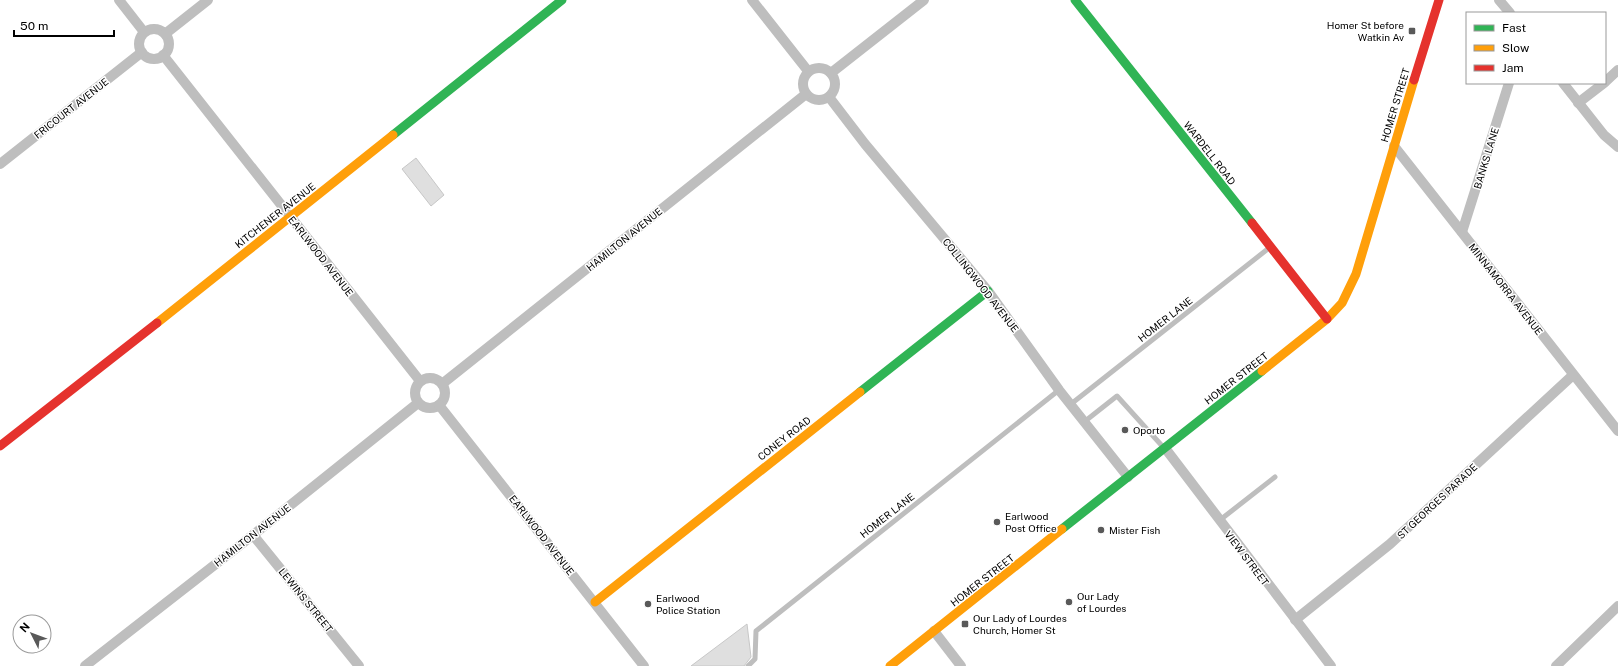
<svg xmlns="http://www.w3.org/2000/svg" width="1618" height="666" font-family="'Public Sans',sans-serif">
	<style>
		.building { fill: #dfdfdf; stroke: #c7c7c7 }
		.lines { fill: none; stroke-linecap: round; stroke-linejoin: round }
		.lane { stroke: #bebebe; stroke-width: 5 }
		.street { stroke: #bebebe; stroke-width: 10 }
		.fast { stroke: #30b455; stroke-width: 9 }
		.slow { stroke: #ff9f0a; stroke-width: 9 }
		.jam { stroke: #e5322d; stroke-width: 9 }
		.poi-dot { fill: #595959; stroke: #fff; stroke-width: 1.5 }
		.labels { text-anchor: middle; stroke-width: 3; stroke-linejoin: round; paint-order: stroke }
		.poi-label { font-size: 10px; fill: #000; stroke: #fff; text-anchor: start }
		.street-label { font-size: 10px; fill: #000; stroke: #fff }
	</style>
	<rect width="100%" height="100%" fill="#fff"/>
	<g class="building">
		<path d="M416 158 444 195 431 206 402 169Z"/>
		<path d="M747 624 751 657 744 666H691Z"/>
	</g>
	<g class="lines">
		<g class="lane">
			<path d="M1071 404 1269 248"/>
			<path d="M1084 422 1117 396 1164 448"/>
			<path d="M1220 520 1275 477"/>
			<path d="M748 666 755 659 756 631 1059 390"/>
		</g>
		<g class="street">
			<path d="M119 0 144 32"/>
			<path d="M752 0 808 71"/>
			<path d="M1499 0 1510 13"/>
			<circle cx="154" cy="44" r="15"/>
			<path d="M165 34 208 0"/>
			<path d="M163 55 420 381"/>
			<circle cx="819" cy="84" r="16"/>
			<path d="M831 73 924 0"/>
			<path d="M1605 82 1618 70"/>
			<path d="M1563 83 1604 135 1618 147"/>
			<path d="M829 97 865 144 988 291 1059 390 1128 477"/>
			<path d="M1578 103 1604 83"/>
			<path d="M1394 146 1618 431"/>
			<path d="M0 164 142 52"/>
			<path d="M1462 232 1509 83"/>
			<circle cx="430" cy="393" r="15"/>
			<path d="M442 384 806 94"/>
			<path d="M439 405 644 666"/>
			<path d="M1165 448 1331 666"/>
			<path d="M253 535 359 666"/>
			<path d="M1295 620 1390 544 1573 375"/>
			<path d="M934 631 961 666"/>
			<path d="M85 666 253 535 418 403"/>
			<path d="M1556 666 1618 606"/>
		</g>
		<g class="fast">
			<path d="M1075 0 1252 223"/>
			<path d="M393 135 562 0"/>
			<path d="M860 392 988 291"/>
			<path d="M1062 529 1262 371"/>
		</g>
		<g class="slow">
			<path d="M157 323 393 135"/>
			<path d="M1262 371 1327 319 1342 303 1356 274 1414 80"/>
			<path d="M595 602 860 392"/>
			<path d="M890 666 1062 529"/>
		</g>
		<g class="jam">
			<path d="M1414 80 1439 0"/>
			<path d="M1252 223 1327 319"/>
			<path d="M0 446 157 323"/>
		</g>
	</g>
	<g class="poi-dot">
		<rect x="1408" y="27" width="8" height="8" rx="2"/>
		<circle cx="1125" cy="430" r="4"/>
		<circle cx="997" cy="522" r="4"/>
		<circle cx="1101" cy="530" r="4"/>
		<circle cx="1069" cy="602" r="4"/>
		<circle cx="648" cy="604" r="4"/>
		<rect x="961" y="620" width="8" height="8" rx="2"/>
	</g>
	<g class="labels">
		<g class="poi-label">
			<text x="1404" y="29" text-anchor="end">Homer St before<tspan x="1404" dy="12">Watkin Av</tspan></text>
			<text x="1133" y="434">Oporto</text>
			<text x="1005" y="520">Earlwood<tspan x="1005" dy="12">Post Office</tspan></text>
			<text x="1109" y="534">Mister Fish</text>
			<text x="1077" y="600">Our Lady<tspan x="1077" dy="12">of Lourdes</tspan></text>
			<text x="656" y="602">Earlwood<tspan x="656" dy="12">Police Station</tspan></text>
			<text x="973" y="622">Our Lady of Lourdes<tspan x="973" dy="12">Church, Homer St</tspan></text>
		</g>
		<g class="street-label">
			<text transform="translate(1395 105) rotate(-73)" y="4">HOMER STREET</text>
			<text transform="translate(71 108) rotate(-38)" y="4">FRICOURT AVENUE</text>
			<text transform="translate(1210 153) rotate(52)" y="4">WARDELL ROAD</text>
			<text transform="translate(1486 158) rotate(-73)" y="4">BANKS LANE</text>
			<text transform="translate(275 215) rotate(-38)" y="4">KITCHENER AVENUE</text>
			<text transform="translate(624 239) rotate(-39)" y="4">HAMILTON AVENUE</text>
			<text transform="translate(321 256) rotate(52)" y="4">EARLWOOD AVENUE</text>
			<text transform="translate(981 285) rotate(52)" y="4">COLLINGWOOD AVENUE</text>
			<text transform="translate(1506 289) rotate(52)" y="4">MINNAMORRA AVENUE</text>
			<text transform="translate(1165 319) rotate(-38)" y="4">HOMER LANE</text>
			<text transform="translate(1236 378) rotate(-38)" y="4">HOMER STREET</text>
			<text transform="translate(784 438) rotate(-38)" y="4">CONEY ROAD</text>
			<text transform="translate(1437 501) rotate(-43)" y="4">ST GEORGES PARADE</text>
			<text transform="translate(887 515) rotate(-38)" y="4">HOMER LANE</text>
			<text transform="translate(252 535) rotate(-38)" y="4">HAMILTON AVENUE</text>
			<text transform="translate(542 535) rotate(52)" y="4">EARLWOOD AVENUE</text>
			<text transform="translate(1247 558) rotate(53)" y="4">VIEW STREET</text>
			<text transform="translate(982 580) rotate(-38)" y="4">HOMER STREET</text>
			<text transform="translate(306 600) rotate(51)" y="4">LEWINS STREET</text>
		</g>
	</g>
	<rect x="1466" y="12" width="140" height="72" fill="#ffffff" stroke="#999999"/>
	<rect x="1474" y="25" width="20" height="6" fill="#30b455" stroke="#999999"/>
	<text x="1502" y="32" font-size="12" fill="#000000">Fast</text>
	<rect x="1474" y="45" width="20" height="6" fill="#ff9f0a" stroke="#999999"/>
	<text x="1502" y="52" font-size="12" fill="#000000">Slow</text>
	<rect x="1474" y="65" width="20" height="6" fill="#e5322d" stroke="#999999"/>
	<text x="1502" y="72" font-size="12" fill="#000000">Jam</text>
	<g transform="translate(32 634) rotate(312)"><circle r="19" fill="#ffffff" stroke="#999999"/>
	<path d="M0-3L7 15L0 10L-7 15Z" fill="#595959"/>
	<text y="-6" font-size="11" font-weight="bold" text-anchor="middle" fill="#000000">N</text>
	</g>
	<path d="M14 30v6h100v-6" fill="none" stroke="#000000" stroke-width="2"/>
	<text x="20" y="30" font-size="12" fill="#000000" stroke="#ffffff" stroke-width="3" paint-order="stroke">50 m</text>
</svg>
